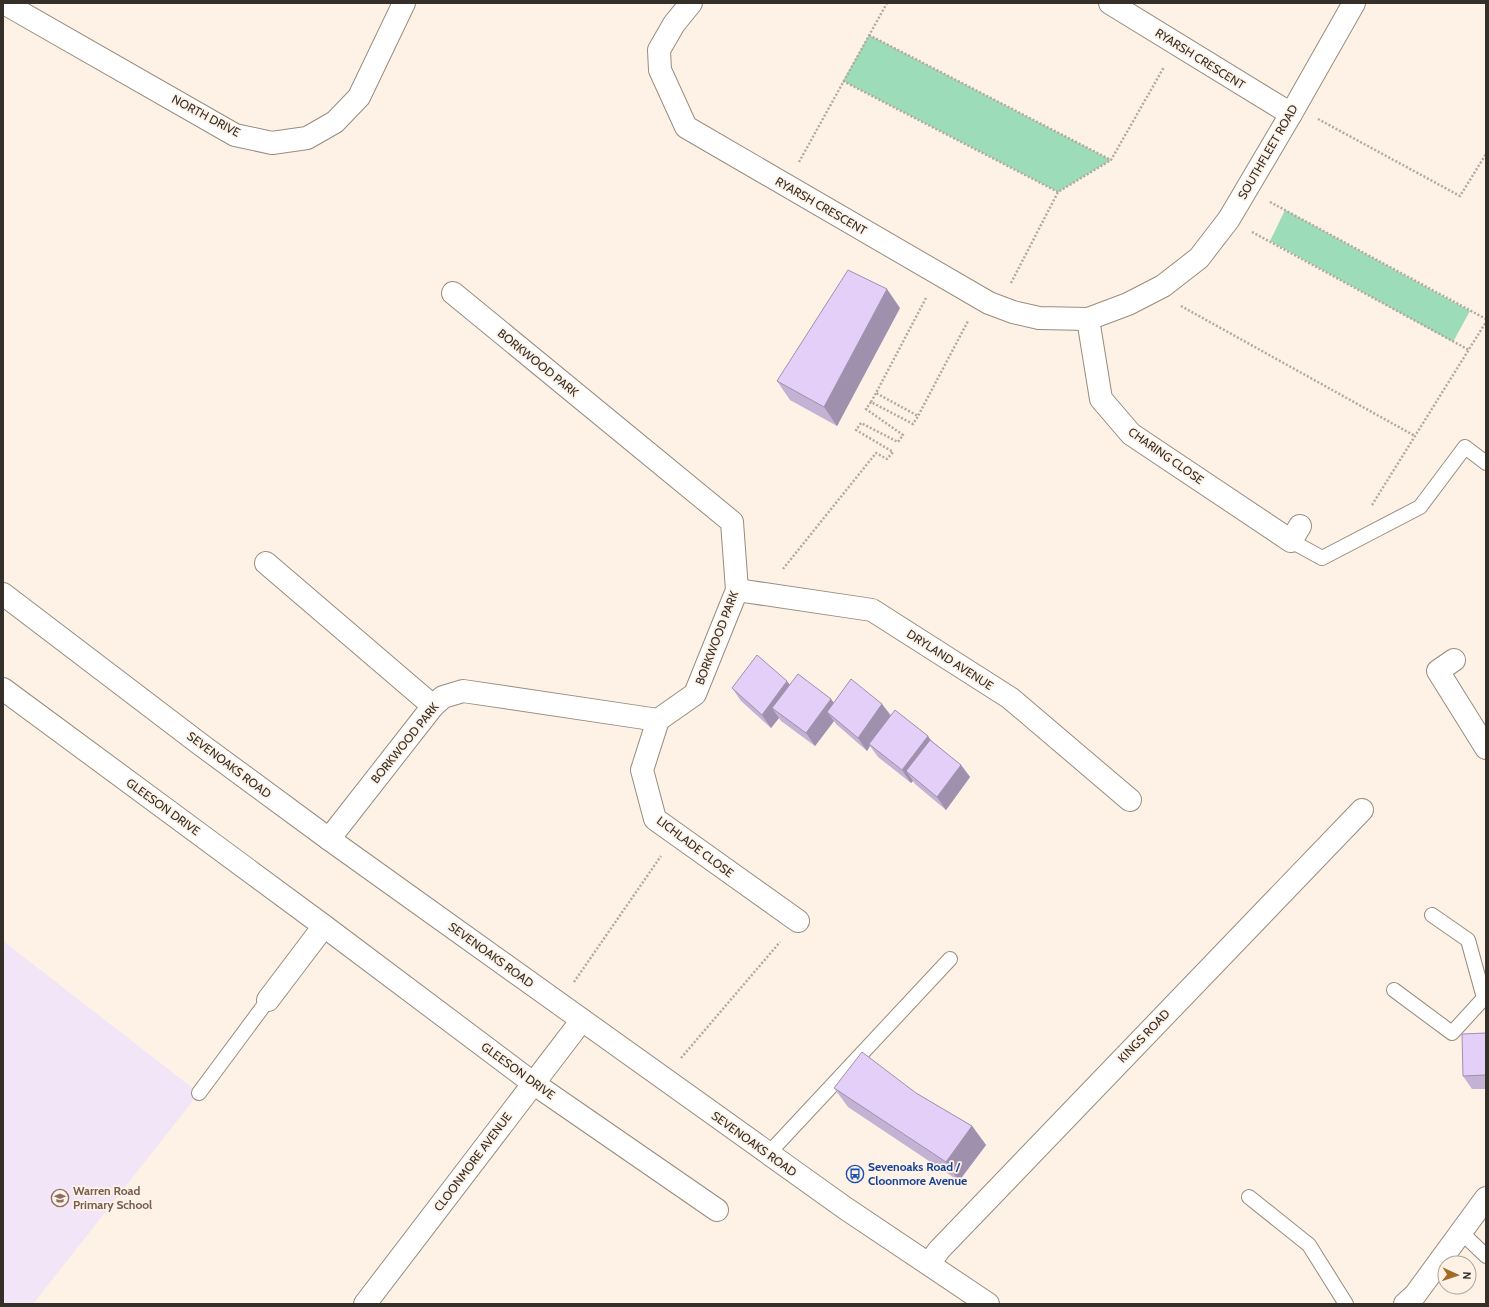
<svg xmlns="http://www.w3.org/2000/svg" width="1489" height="1307" font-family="Cabin,sans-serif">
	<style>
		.education { fill: #f3e5f8 }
		.green { fill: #9ddcb9 }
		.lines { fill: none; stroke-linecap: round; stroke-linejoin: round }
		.service-casing { stroke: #998c7d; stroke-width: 16 }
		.minor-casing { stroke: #998c7d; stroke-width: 24 }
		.primary-casing { stroke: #998c7d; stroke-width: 24 }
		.path { stroke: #b3a99f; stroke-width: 2.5; stroke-dasharray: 2 2; stroke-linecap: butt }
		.service { stroke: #fff; stroke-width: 14 }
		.minor { stroke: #fff; stroke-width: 22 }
		.primary { stroke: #fff; stroke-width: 22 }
		.wall { fill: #c3b2d4 }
		.shaded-wall { fill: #9f91ad }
		.building { fill: #e3cff7; stroke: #9f91ad }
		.labels { text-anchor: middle; stroke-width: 3.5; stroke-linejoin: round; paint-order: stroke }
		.street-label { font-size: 12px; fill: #352f29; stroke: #fef2e6 }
		.transit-label { font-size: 12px; font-weight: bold; fill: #164399; stroke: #fef2e6; text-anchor: start }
		.education-label { font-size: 12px; font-weight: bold; fill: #785e54; stroke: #fef2e6; text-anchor: start }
	</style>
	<rect width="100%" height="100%" fill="#fef2e6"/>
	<path class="education" d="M3 941 199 1093 33 1304H3Z"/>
	<g class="green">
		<path d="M869 35 1111 160 1058 192 843 81Z"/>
		<path d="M1285 210 1470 311 1453 342 1270 241Z"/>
	</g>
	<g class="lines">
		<defs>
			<g id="service">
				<path d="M1291 541 1322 558 1420 507 1465 447 1486 463"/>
				<path d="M1432 915 1468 940 1484 998 1486 999"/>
				<path d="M1394 990 1452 1033 1484 998"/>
				<path d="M199 1093 268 1000"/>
				<path d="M768 1154 950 959"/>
				<path d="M1249 1197 1309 1245 1346 1304"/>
				<path d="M1461 1232 1486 1256"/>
			</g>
			<g id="minor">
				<path d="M4 3 235 135 272 143 307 138 335 122 359 97 404 3"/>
				<path d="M691 3 674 24 659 50 660 70 686 127 989 303 1013 312 1039 318 1088 319 1128 304 1163 286 1199 258 1229 219 1291 114 1354 3"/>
				<path d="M1110 3 1291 114"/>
				<path d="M1088 319 1101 399 1131 434 1291 541 1300 526"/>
				<path d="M266 563 433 706"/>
				<path d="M737 590 872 610 1010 698 1130 800"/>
				<path d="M1454 660 1438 671 1486 748"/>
				<path d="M3 689 324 926 533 1083 717 1210"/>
				<path d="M658 720 642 770 655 819 798 921"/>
				<path d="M329 839 433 706 443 697 463 691 658 720 695 694 737 590 732 522 453 293"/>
				<path d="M268 1000 324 926"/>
				<path d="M929 1264 939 1250 1362 810"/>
				<path d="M365 1304 582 1020"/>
				<path d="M1405 1304 1415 1295 1486 1198"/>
			</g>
			<path id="primary" d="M3 594 200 744 329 839 845 1208 988 1304"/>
		</defs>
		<use href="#service" class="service-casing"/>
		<use href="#minor" class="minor-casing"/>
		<use href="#primary" class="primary-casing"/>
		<g class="path">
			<path d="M869 35 1111 160"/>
			<path d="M843 81 1058 192"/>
			<path d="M1318 119 1460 196 1486 154"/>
			<path d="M799 162 887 3"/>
			<path d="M1270 202 1486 319"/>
			<path d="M1252 232 1469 350"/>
			<path d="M1011 283 1058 192 1111 160 1164 67"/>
			<path d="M926 298 876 393 918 416 968 321"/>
			<path d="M1181 306 1415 436"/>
			<path d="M871 402 876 393"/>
			<path d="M1372 505 1486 322"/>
			<path d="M783 569 876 453 887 459 893 452 856 430 861 423 898 442 903 435 866 409 871 402 913 424 918 416"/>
			<path d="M574 982 661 856"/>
			<path d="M681 1058 780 942"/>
		</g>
		<use href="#service" class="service"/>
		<use href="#minor" class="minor"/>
		<use href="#primary" class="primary"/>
	</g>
	<g class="wall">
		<path d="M900 308 837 426 790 400 777 381Z"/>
		<path d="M790 685 831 699 834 703 882 704 891 715 932 741 961 765 970 777 946 810 915 784 913 781 911 783 878 757 870 746 867 751 836 724 834 721 815 746 781 721 779 718 771 728 741 701 732 688Z"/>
		<path d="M1486 1033V1089H1472L1463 1076Z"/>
		<path d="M834 1088 916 1093 972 1126 986 1145 959 1181 848 1107Z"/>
	</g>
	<g class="shaded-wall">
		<path d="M887 289 900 308 837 426 824 407Z"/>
		<path d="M787 681 797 694 772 708 779 718 771 728 762 715Z"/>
		<path d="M831 699 840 712H827L834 721 815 746 806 733Z"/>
		<path d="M882 704 891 717 869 744 870 746 867 751 858 738Z"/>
		<path d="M928 736 937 749 906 771 913 781 911 783 902 770Z"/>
		<path d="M961 765 970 777 946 810 937 797Z"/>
		<path d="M972 1126 986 1145 959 1181 946 1162Z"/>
	</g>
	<g class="building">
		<path d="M848 270 887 289 824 407 777 381Z"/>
		<path d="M757 655 787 681 762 715 732 688Z"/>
		<path d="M798 674 831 699 806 733 772 708Z"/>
		<path d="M851 679 882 704 858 738 827 712Z"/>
		<path d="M895 710 928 736 902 770 869 744Z"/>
		<path d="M930 740 961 765 937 797 906 771Z"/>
		<path d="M1486 1033V1075L1463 1076 1462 1034Z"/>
		<path d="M862 1052 916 1093 972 1126 946 1162 834 1088Z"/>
	</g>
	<defs>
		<symbol id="bus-ring" viewBox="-11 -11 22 22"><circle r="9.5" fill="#fef2e6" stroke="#1a4fb4" stroke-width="1.5"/><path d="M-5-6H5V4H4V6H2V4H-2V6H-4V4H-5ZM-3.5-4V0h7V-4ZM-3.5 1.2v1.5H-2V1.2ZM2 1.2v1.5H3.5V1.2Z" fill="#1a4fb4"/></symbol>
		<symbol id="school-ring" viewBox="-11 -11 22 22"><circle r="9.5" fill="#fef2e6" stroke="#8d6e63" stroke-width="1.5"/><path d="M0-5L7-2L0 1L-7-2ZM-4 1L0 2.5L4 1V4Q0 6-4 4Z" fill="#8d6e63"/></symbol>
	</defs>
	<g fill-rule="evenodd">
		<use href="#bus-ring" x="845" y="1164" width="20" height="20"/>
		<use href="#school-ring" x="50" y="1188" width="20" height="20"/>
	</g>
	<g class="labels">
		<g class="street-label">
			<text transform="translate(1200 59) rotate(32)" y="4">RYARSH CRESCENT</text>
			<text transform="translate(206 116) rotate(28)" y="4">NORTH DRIVE</text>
			<text transform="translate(1268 152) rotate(-60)" y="4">SOUTHFLEET ROAD</text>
			<text transform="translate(821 206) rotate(30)" y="4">RYARSH CRESCENT</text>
			<text transform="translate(538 363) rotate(39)" y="4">BORKWOOD PARK</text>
			<text transform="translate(1166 456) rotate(35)" y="4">CHARING CLOSE</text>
			<text transform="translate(717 638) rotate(-69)" y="4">BORKWOOD PARK</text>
			<text transform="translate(950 660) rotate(33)" y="4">DRYLAND AVENUE</text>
			<text transform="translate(405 743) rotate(-51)" y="4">BORKWOOD PARK</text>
			<text transform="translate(229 765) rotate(37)" y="4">SEVENOAKS ROAD</text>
			<text transform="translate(163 807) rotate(36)" y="4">GLEESON DRIVE</text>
			<text transform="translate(695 847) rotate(37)" y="4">LICHLADE CLOSE</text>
			<text transform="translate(491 955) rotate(36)" y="4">SEVENOAKS ROAD</text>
			<text transform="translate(1144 1036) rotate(-46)" y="4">KINGS ROAD</text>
			<text transform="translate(518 1071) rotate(36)" y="4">GLEESON DRIVE</text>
			<text transform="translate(754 1144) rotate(36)" y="4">SEVENOAKS ROAD</text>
			<text transform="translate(473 1162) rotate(-53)" y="4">CLOONMORE AVENUE</text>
		</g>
		<g class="transit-label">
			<text x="868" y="1171">Sevenoaks Road /<tspan x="868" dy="14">Cloonmore Avenue</tspan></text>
		</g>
		<g class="education-label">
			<text x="73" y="1195">Warren Road<tspan x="73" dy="14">Primary School</tspan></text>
		</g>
	</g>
	<rect width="1489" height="1307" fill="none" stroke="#352f29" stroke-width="8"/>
	<g transform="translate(1457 1275) rotate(93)"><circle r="19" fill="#fef2e6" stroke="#aea49a"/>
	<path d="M0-3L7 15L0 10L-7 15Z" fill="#a26b26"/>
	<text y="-6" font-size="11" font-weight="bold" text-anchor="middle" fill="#352f29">N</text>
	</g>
</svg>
